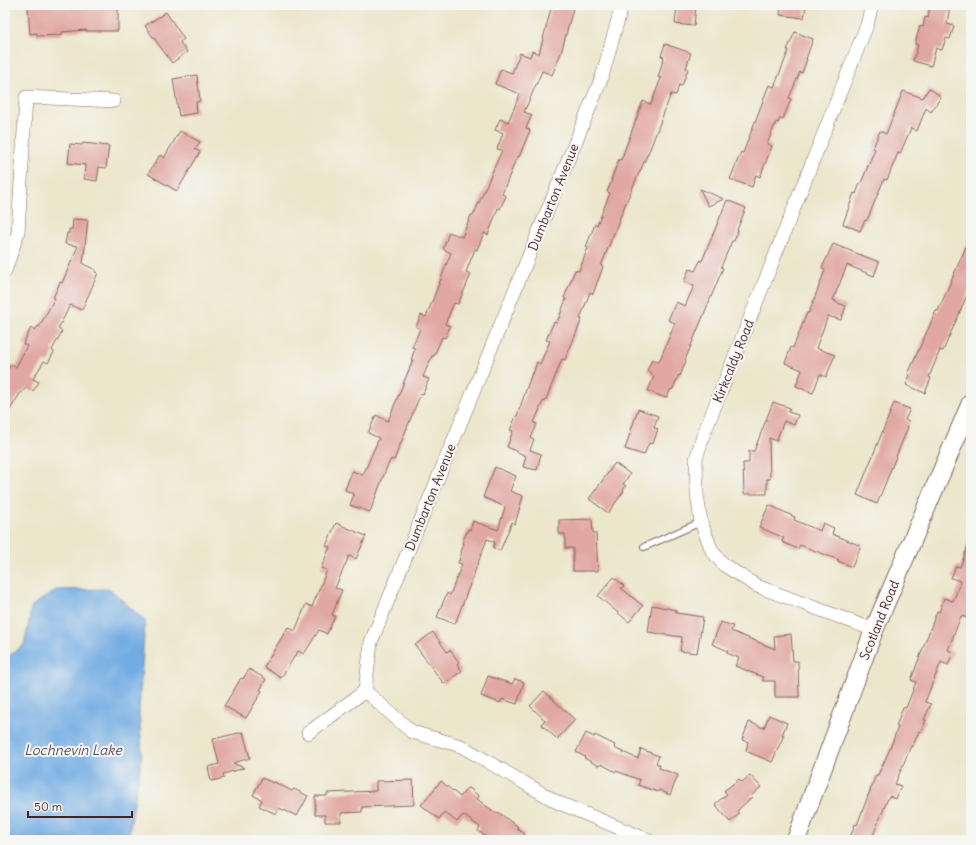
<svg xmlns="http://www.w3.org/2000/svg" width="976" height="845" font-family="Delius,sans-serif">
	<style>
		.water { fill: #73ace3; stroke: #5e6687 }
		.building { fill: #e1a7a1 }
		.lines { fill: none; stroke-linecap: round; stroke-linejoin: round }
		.lane-casing { stroke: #836563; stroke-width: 8 }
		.street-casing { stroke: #836563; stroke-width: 14 }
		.secondary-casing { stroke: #836563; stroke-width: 20 }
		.lane { stroke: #fff; stroke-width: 6 }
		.street { stroke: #fff; stroke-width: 13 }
		.secondary { stroke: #fff; stroke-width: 18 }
		.labels { text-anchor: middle; stroke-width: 4; stroke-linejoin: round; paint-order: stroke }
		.street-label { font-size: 13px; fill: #4a1f2b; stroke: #f6f6f2 }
		.water-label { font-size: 14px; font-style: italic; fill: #58506b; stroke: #f6f6f2 }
	</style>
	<rect width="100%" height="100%" fill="#f6f6f2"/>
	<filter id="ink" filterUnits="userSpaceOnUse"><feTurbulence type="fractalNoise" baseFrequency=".025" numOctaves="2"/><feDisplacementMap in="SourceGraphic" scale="8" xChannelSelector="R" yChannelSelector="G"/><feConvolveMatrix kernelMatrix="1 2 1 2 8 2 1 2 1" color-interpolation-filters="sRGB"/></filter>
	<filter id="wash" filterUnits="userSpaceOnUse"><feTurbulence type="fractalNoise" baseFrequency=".012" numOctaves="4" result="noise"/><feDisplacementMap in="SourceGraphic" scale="16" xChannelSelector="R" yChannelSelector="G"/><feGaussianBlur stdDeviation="0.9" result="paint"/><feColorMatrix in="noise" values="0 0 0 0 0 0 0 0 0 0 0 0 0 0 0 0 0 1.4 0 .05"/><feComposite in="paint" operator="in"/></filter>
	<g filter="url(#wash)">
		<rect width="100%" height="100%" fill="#ece6cb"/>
		<path class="water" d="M110 589 145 621 139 710 142 755 128 840H5V659L24 645 32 606 56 590Z"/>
		<g id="blocks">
			<g class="building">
				<path d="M38 5H118V31H86V30L62 32V35L37 36V33L30 34 28 6Z"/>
				<path d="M552 5H574L561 53 552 75 542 71 524 112 532 115 526 128 530 130 519 157H517L502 194 506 196 500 209 498 208 488 235 484 233 477 250 475 249 466 272 471 274 466 286 458 304 454 303 445 324 450 326 445 338 442 337 434 356H432L423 377 429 379 423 394 421 393 394 460 391 459 386 469 370 512 350 505 354 494 345 490 352 471 363 475 379 438 368 433 376 415 388 421 413 360H411L415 348 412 347 420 329 416 327 421 315 426 317 451 253 443 249 449 232 462 237 471 215 473 216 502 150 497 149 503 133 495 130 500 119 508 122 520 94 495 84 501 69 512 73 520 53 530 57 532 51 539 54Z"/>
				<path d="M677 5H696L694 26 675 24Z"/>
				<path d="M781 5H806L804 18 780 15Z"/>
				<path d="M930 5H950L947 24 954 26 950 39 946 38 942 50 936 48 931 66 913 61 918 45 915 44 920 26 923 27 925 17 928 18Z"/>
				<path d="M166 12 184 39 180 42 187 52 172 63 145 26Z"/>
				<path d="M795 32 813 39 806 59H807L802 73 800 72 789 98 791 99 783 119 780 118 778 123 776 122 767 144 772 146 760 177 756 175 752 187 730 179 741 152 743 153 769 85 774 87 789 50H787Z"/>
				<path d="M665 44 691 53 686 68 688 69 682 86 679 85 676 95 671 94 650 149 627 200 601 266 603 267 593 294 590 292 580 319H582L565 360 562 359 545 402 543 401 534 423 537 424 531 438 534 439 530 450 541 454 537 470 523 467 526 456 507 447 513 431 510 430 516 416H517L532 373 533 374 537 362 540 364 550 341 546 340 554 322 557 323 566 299 564 298 575 270 579 271 588 248 586 247 595 224 597 225 610 193 607 192 612 180H611L619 159 621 160 643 101 651 104 661 78 658 77 664 57 661 56Z"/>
				<path d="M197 75 200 101 196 102 197 113 179 116 173 79Z"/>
				<path d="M929 88 941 97 931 112 926 108 917 131 911 128 900 154 898 153 887 180 884 179 868 218 866 221 865 220 860 231 843 224 854 193 856 194 860 183H861L875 149 873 148 880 131 886 134 903 91 923 98Z"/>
				<path d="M180 131 200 142 195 149 200 152 177 191 148 174 160 155 164 158Z"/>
				<path d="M83 143 109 146 106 168 99 167 97 181 84 179 85 165 68 163 70 144 82 145Z"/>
				<path d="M700 189 724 199 708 206Z"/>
				<path d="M727 200 746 208 737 230H738L734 241H732L721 267 723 268 685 360 686 361 680 376 679 375 672 390 671 389 667 397H663L648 391 654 376 651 375 652 373 647 371 652 359 659 362 675 323 668 320 676 302 685 306 694 286 684 282 689 269 695 271 698 265 701 260 702 261Z"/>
				<path d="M73 219 88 220 83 264 96 270 95 272 98 273 82 310 70 305 58 329 62 331 52 350 54 352 48 363 44 361 33 379 39 382 33 391 26 387 22 393 21 392 5 418V375L11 364 16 367 27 346 23 344 31 328 35 330 38 326 39 327 55 298H53L60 282 62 283 78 246 65 244 67 233H69V229H72Z"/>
				<path d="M971 235V286L943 351 940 350 929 377 931 378 925 393 906 385 910 375 908 374 936 311H938Z"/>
				<path d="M833 244 879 262 874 276 847 265 833 300 836 301 835 302 846 306 841 320 828 316 816 348 835 355 826 377 820 374 813 393 796 386 802 370 785 363 791 347 793 348 807 313H809L825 270 822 268Z"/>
				<path d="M773 402 790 408 788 412 798 415 794 425 784 421 776 441 769 438 770 479H767V494H744L743 463H749V451H754Z"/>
				<path d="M894 403 910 409 905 420 909 421 907 427H908L877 504 857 495Z"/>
				<path d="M638 409 658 416 654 428 658 429 653 444 649 443 644 455 625 449Z"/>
				<path d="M615 463 630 474 623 484 626 486 623 490 624 491 608 513 589 499Z"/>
				<path d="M495 467 516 476 510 491 523 496 515 524 512 522 500 551 493 548 495 542 487 539 455 624 437 617 447 593 450 595 462 564 458 563 462 552H461L464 543H462L468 529 470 530 473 521 498 530 505 507 483 497Z"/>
				<path d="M769 505 795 517 794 520 820 531 823 523 834 528 832 534 861 546 852 567 838 561 839 560 800 545 798 549 782 542 784 538 759 527Z"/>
				<path d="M592 519 593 533H596L598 571H573V548H565V534H559V520Z"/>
				<path d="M336 523 366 536 356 559 349 556 335 588 342 590 332 615 335 616 327 634 319 630 304 654 298 651 281 678 264 667 288 627 295 631 306 604 312 607 327 570 321 568 330 547 326 546Z"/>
				<path d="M970 540 971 610 968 618 961 616 948 650 953 652 948 665 941 662 925 702 931 704 924 720H926L921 732 919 731 913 746H911L895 784 901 786 896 799 889 796 871 840H849L855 824 857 825 876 775H878L889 751 898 727 896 726 903 707 906 708 916 682 911 680 937 611 939 612 944 598 953 601 961 581 951 578 956 566 960 567Z"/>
				<path d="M614 577 624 586 621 588 643 606 629 622 598 596Z"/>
				<path d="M652 605 676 610V613L703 617 697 653 680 651 682 637 648 632Z"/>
				<path d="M721 622 733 626 731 631 775 649 774 636 791 634 793 661H798L799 697H775V681H763V677L735 666 739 658 727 653 728 651 712 644Z"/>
				<path d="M433 632 447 652 450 650 459 662 457 664 462 671 444 684 415 645Z"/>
				<path d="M249 669 266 679 260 690 262 691 246 718 224 706 241 678 243 679Z"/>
				<path d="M488 676 512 684 515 679 524 682 517 704 502 699 500 703 481 696Z"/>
				<path d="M544 691 575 720 557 739 541 724 545 720 530 706Z"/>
				<path d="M769 715 787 723 782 735H784L772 762 746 751 748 742 742 740 749 722 764 728Z"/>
				<path d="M243 732 250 758 233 763 244 768 223 774 224 778 211 781 208 767 219 764 213 739Z"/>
				<path d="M586 733 594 737 595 735 615 745 614 748 636 758H638L641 749 659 756 656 763 660 765 659 768 678 775 670 795 659 790 658 792 638 785 640 780 616 771V772L601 764 599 766 584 758 585 757 576 752Z"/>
				<path d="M750 775 761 787 751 796 752 797 737 811 739 814 730 822 715 804 727 794 724 791 739 779 742 782Z"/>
				<path d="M262 778 273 783 274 782 292 791 294 789 308 796 297 816 279 808 276 814 259 806 262 800 253 795Z"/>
				<path d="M413 780 414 805 362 807V812L341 813V822H325V815H315V796H327V793L376 791V781Z"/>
				<path d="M441 781 460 797 468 787 479 796 477 799 497 814 498 812 518 827 517 828 525 834 520 840H491L478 831 480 827 463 815 457 822 444 812 439 819 421 805Z"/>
			</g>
		</g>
	</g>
	<g filter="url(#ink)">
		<use href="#blocks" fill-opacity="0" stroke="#836563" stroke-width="1"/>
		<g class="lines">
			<defs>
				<path id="lane" d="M644 547 701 522"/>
				<g id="street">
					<path d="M872 5 867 25 703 436 696 459 697 494 701 522 712 551 724 565 757 586 874 630"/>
					<path d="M5 271 18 232 26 97 114 101"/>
					<path d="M365 691 371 642 602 77 622 5"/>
					<path d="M365 691 412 732 461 746 557 802 648 840"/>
					<path d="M308 733 365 691"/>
				</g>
				<path id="secondary" d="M796 840 874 630 971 403"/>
			</defs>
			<use href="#lane" class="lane-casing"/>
			<use href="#street" class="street-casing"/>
			<use href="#secondary" class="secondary-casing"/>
			<use href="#lane" class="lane"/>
			<use href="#street" class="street"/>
			<use href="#secondary" class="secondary"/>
		</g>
	</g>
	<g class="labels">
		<g class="street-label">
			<text transform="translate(553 197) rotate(-68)" y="5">Dumbarton Avenue</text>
			<text transform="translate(733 361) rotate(-68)" y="5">Kirkcaldy Road</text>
			<text transform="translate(430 497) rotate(-68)" y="5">Dumbarton Avenue</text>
			<text transform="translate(879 620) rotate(-68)" y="5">Scotland Road</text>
		</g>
		<g class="water-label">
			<text x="73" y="755">Lochnevin Lake</text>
		</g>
	</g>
	<rect width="976" height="845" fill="none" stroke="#f6f6f2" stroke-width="20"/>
	<path d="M28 811v6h104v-6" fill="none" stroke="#4a1f2b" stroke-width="2"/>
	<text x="34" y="811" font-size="12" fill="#4a1f2b" stroke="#f6f6f2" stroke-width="3" paint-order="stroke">50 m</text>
</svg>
